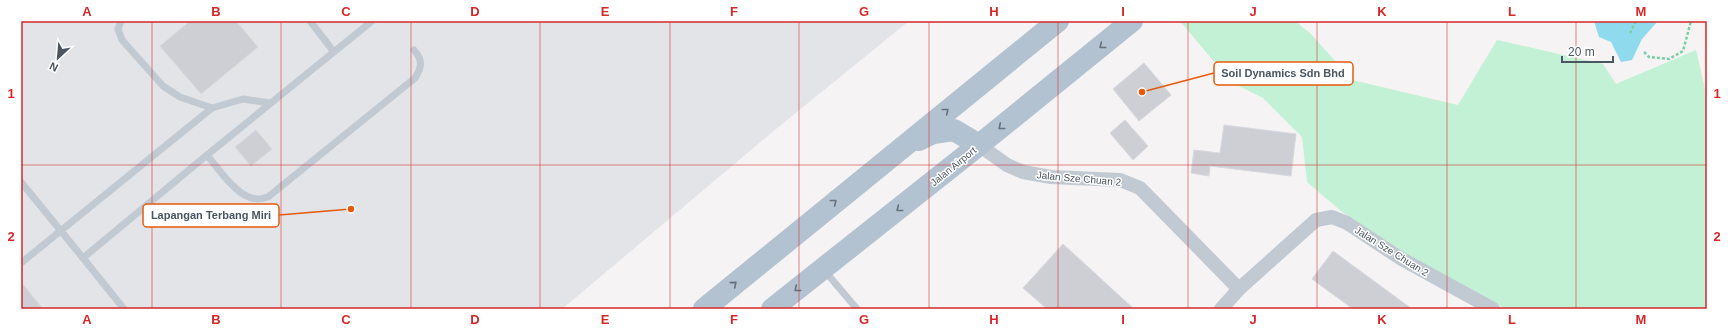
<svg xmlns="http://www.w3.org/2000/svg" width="1728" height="330" font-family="Arial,sans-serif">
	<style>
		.airport { fill: #e2e4e7 }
		.green { fill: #c3f1d5 }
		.water { fill: #90daee }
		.building { fill: #cdcfd5; stroke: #d7d9de }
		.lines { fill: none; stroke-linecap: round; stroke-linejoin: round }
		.path { stroke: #7ad0a6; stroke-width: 2.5; stroke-dasharray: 3 2; stroke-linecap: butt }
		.lane { stroke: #c1cad2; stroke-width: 7 }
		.street { stroke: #c1cad2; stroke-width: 14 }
		.primary { stroke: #b3c2d1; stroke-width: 22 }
		.oneway { stroke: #64717d }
		.grid { fill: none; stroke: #d62828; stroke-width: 1; stroke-opacity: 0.55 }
		.labels { text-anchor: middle; stroke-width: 3; stroke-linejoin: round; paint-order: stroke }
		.street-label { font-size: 10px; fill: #4a5661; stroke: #fff }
		.leader { fill: none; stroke: #e8590c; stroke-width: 1.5 }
		.callout-dot { fill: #e8590c; stroke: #fff; stroke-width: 1.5 }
		.callout { fill: #fff; stroke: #e8590c; stroke-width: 1.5 }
		.callout-label { font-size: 11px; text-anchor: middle; font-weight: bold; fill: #4a5661 }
		.neatline { fill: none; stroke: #d62828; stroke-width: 1.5 }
		.grid-label { font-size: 13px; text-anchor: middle; font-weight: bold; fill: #d62828 }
	</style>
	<rect width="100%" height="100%" fill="#f5f3f3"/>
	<path class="airport" d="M21 21H909L776 129 562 309H21Z"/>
	<path class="green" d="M1180 21H1295L1311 34 1352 80 1458 105 1497 40 1603 64 1616 84 1696 50 1707 97V309H1506L1402 253 1341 211 1307 182 1302 137 1263 98 1231 82Z"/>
	<path class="water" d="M1594 21H1658L1642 39 1632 60 1621 62 1611 42 1599 37Z"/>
	<g class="building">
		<path d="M190 21H236L258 47 201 94 160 46Z"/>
		<path d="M1144 63 1171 95 1139 121 1113 89Z"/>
		<path d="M1125 120 1148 146 1133 160 1110 133Z"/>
		<path d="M1224 125 1296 134 1291 176 1210 166 1209 176 1191 173 1194 150 1220 153Z"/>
		<path d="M256 130 272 149 251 166 235 147Z"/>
		<path d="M1063 244 1134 309H1047L1023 288Z"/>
		<path d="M1333 251 1412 309H1353L1312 279Z"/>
		<path d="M21 282 43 309H21Z"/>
	</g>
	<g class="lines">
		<g class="path">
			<path d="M1630 33 1636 21"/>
			<path d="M1644 52 1649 57 1669 59 1683 51 1691 21"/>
		</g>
		<g class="lane">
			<path d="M121 21 118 29 122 40 163 86 180 97 212 108"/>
			<path d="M310 21 334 52"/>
			<path d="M207 155 372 21"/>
			<path d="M21 182 83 258"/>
			<path d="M21 263 212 108 243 99 270 103"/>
			<path d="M824 270 857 309"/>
			<path d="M124 309 83 258 207 155C217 167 234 192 249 197 256 200 261 199 268 197L415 78C422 67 423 60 414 50"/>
		</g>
		<g class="street">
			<path d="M979 145 1007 165 1023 172 1051 177 1120 180 1140 188 1239 289 1316 220 1332 217 1347 223 1400 258 1493 309"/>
			<path d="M1221 309 1239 289"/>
		</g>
		<g class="primary">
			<path d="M919 140 933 133 954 130 979 145"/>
			<path d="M704 309 1058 21"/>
			<path d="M772 309 979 145 1132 21"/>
		</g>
	</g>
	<defs><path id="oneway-chevron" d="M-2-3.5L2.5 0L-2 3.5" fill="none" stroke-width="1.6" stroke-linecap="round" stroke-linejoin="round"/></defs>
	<g class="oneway">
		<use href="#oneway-chevron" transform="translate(1102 46) rotate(141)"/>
		<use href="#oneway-chevron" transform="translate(946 111) rotate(-39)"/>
		<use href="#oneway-chevron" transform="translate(1001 127) rotate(141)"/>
		<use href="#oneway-chevron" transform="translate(834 202) rotate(-39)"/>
		<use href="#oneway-chevron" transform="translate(899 209) rotate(142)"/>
		<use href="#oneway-chevron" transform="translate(734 284) rotate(-40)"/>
		<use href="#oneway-chevron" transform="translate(797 289) rotate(141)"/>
	</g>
	<path class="grid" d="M152 21V309M281 21V309M411 21V309M540 21V309M670 21V309M799 21V309M929 21V309M1058 21V309M1188 21V309M1317 21V309M1447 21V309M1576 21V309M21 165H1707"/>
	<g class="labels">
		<g class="street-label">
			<text transform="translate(953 166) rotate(-39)" y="4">Jalan Airport</text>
			<text transform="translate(1079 178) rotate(5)" y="4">Jalan Sze Chuan 2</text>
			<text transform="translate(1392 251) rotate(32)" y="4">Jalan Sze Chuan 2</text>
		</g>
	</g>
	<path class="leader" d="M1142 92L1214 73M351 209L279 215"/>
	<g class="callout-dot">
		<circle cx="1142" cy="92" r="4"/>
		<circle cx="351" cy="209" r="4"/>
	</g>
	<g class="callout">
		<rect x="1214" y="62" width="139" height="23" rx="4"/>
		<rect x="143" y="204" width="136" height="23" rx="4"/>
	</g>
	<g class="callout-label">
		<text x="1283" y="77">Soil Dynamics Sdn Bhd</text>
		<text x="211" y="219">Lapangan Terbang Miri</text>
	</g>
	<rect width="1728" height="330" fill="none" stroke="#ffffff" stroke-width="44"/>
	<g transform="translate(58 58) rotate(206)" stroke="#ffffff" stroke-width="3" paint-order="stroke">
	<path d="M0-3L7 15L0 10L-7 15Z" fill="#4a5661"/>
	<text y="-6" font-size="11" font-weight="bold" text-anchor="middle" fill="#4a5661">N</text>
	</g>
	<path d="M1562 56v6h51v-6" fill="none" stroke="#4a5661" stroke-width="2"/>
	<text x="1568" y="56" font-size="12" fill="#4a5661" stroke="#ffffff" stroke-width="3" paint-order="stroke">20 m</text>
	<rect x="22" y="22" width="1684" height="286" class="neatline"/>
	<g class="grid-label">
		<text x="87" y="16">A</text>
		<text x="216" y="16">B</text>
		<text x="346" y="16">C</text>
		<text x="475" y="16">D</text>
		<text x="605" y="16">E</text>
		<text x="734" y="16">F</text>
		<text x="864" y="16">G</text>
		<text x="994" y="16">H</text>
		<text x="1123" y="16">I</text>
		<text x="1253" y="16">J</text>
		<text x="1382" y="16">K</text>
		<text x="1512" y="16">L</text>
		<text x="1641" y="16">M</text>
		<text x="11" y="98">1</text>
		<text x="1717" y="98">1</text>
		<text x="11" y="241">2</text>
		<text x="1717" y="241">2</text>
		<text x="87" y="324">A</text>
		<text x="216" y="324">B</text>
		<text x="346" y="324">C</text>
		<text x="475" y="324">D</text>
		<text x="605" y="324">E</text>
		<text x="734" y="324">F</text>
		<text x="864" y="324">G</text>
		<text x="994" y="324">H</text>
		<text x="1123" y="324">I</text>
		<text x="1253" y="324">J</text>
		<text x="1382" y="324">K</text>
		<text x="1512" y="324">L</text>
		<text x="1641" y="324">M</text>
	</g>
</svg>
